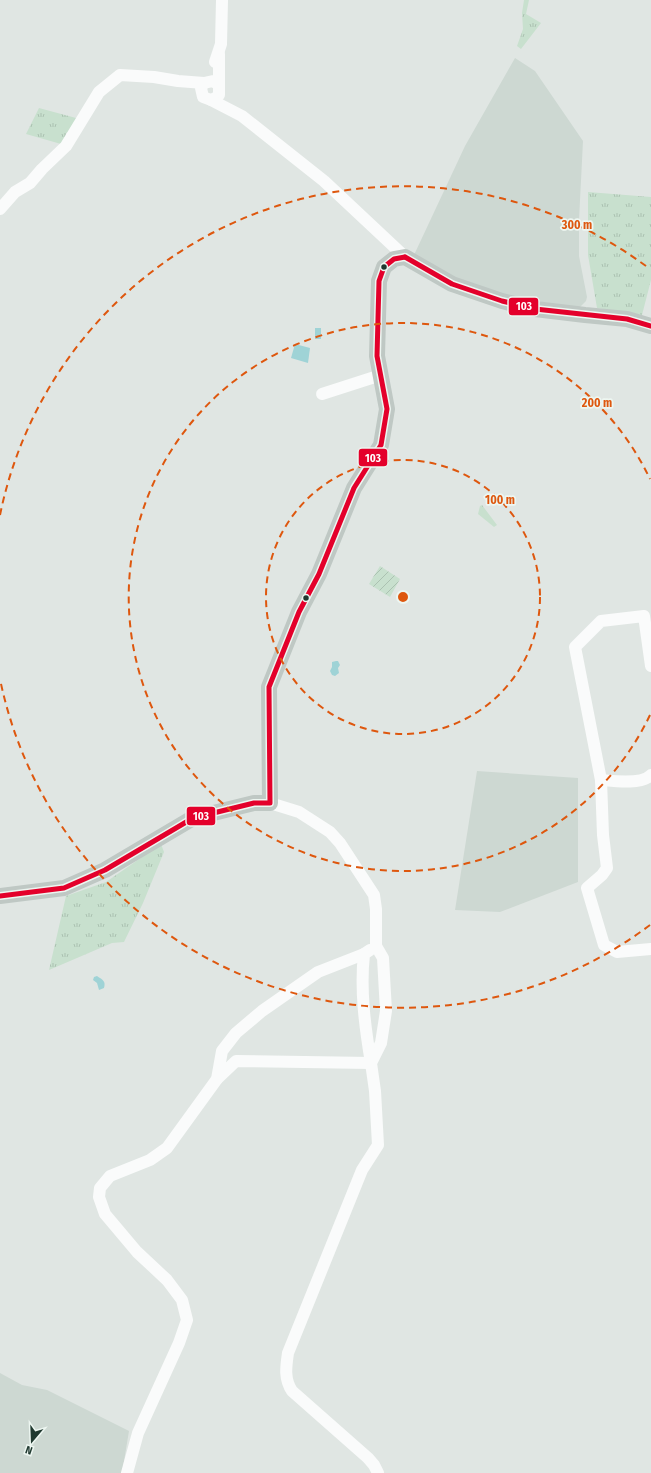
<svg xmlns="http://www.w3.org/2000/svg" width="651" height="1473" font-family="'Fira Sans Condensed',sans-serif">
	<style>
		.built { fill: #cdd8d2 }
		.grass { fill: url(#grass-tufts) }
		.garden { fill: url(#garden-furrows) }
		.water { fill: #9fd3d6 }
		.lines { fill: none; stroke-linecap: round; stroke-linejoin: round }
		.minor { stroke: #fafbfb; stroke-width: 12 }
		.major { stroke: #bfc8c4; stroke-width: 16 }
		.bus-1-casing { stroke: #edf6f1; stroke-width: 8 }
		.bus-1 { stroke: #e4002b; stroke-width: 5 }
		.ring { fill: none; stroke: #de570e; stroke-width: 2; stroke-dasharray: 7 5 }
		.bus-dot { fill: #1f382f; stroke: #edf6f1; stroke-width: 1.5 }
		.centre { fill: #de570e; stroke: #edf6f1; stroke-width: 2 }
		.ring-label { font-size: 12px; text-anchor: middle; font-weight: bold; fill: #de570e; stroke: #edf6f1; stroke-width: 3.5; stroke-linejoin: round; paint-order: stroke }
		.line-badge { stroke: #edf6f1; stroke-width: 1.5 }
		.badge-label { font-size: 11px; text-anchor: middle; font-weight: bold; fill: #fff }
	</style>
	<defs>
		<pattern id="grass-tufts" width="24" height="20" patternUnits="userSpaceOnUse"><rect width="24" height="20" fill="#c8e0ce"/><path d="M3 7l-1-3M5 7V3M7 7l1-3M15 17l-1-3M17 17v-4M19 17l1-3" fill="none" stroke="#abc1b1"/></pattern>
		<pattern id="garden-furrows" width="10" height="10" patternUnits="userSpaceOnUse"><rect width="10" height="10" fill="#c8e0ce"/><path d="M-1 1l2-2M0 10L10 0M9 11l2-2" fill="none" stroke="#abc1b1"/></pattern>
	</defs>
	<rect width="100%" height="100%" fill="#e0e6e3"/>
	<g class="built">
		<path d="M515 58 535 71 583 141 579 220V256L587 297 586 301 579 308 505 296 460 280 414 255 465 146Z"/>
		<path d="M477 771 578 778V882L500 912 455 910Z"/>
		<path d="M0 1373 22 1385 47 1390 129 1431 122 1473H0Z"/>
	</g>
	<g class="grass">
		<path d="M524 0H529L526 14 541 23 521 49 517 46 523 29 522 13Z"/>
		<path d="M39 108 76 118 79 121 71 132 66 133V139L61 144 26 134Z"/>
		<path d="M588 192 651 197V280L642 315 597 308 588 255Z"/>
		<path d="M482 505 497 525 494 527 478 514 480 506Z"/>
		<path d="M161 844 164 852 143 903 124 942 112 943 49 970 66 896 106 882Z"/>
	</g>
	<path class="garden" d="M380 566 400 579 390 597 369 584Z"/>
	<g class="water">
		<rect x="315" y="328" width="6" height="11"/>
		<path d="M295 344 310 348 308 363 291 358Z"/>
		<path d="M336 661H338L340 665 338 668 339 673 335 676 332 675 330 671 332 667V662Z"/>
		<path d="M97 976C103 980 106 981 104 988L99 990 97 983 93 980 94 977Z"/>
	</g>
	<g class="lines">
		<g class="minor">
			<path d="M215 62 221 44 222 0"/>
			<path d="M219 85 213 81 204 83 201 88 203 97 211 100 217 97 219 95V54"/>
			<path d="M211 100 242 116 324 181 405 257"/>
			<path d="M0 209 15 192 30 183 42 169 66 146 99 92 120 75 154 77 178 81 204 83"/>
			<path d="M322 394 381 375"/>
			<path d="M651 666 644 616 601 621 575 647 601 780 603 835 607 868 602 875 587 888 604 945 617 952 651 949"/>
			<path d="M601 780C613 781 642 785 651 775"/>
			<path d="M270 803 299 812 330 832 340 843 374 895 376 909V946L383 958 386 1011 381 1043 371 1063 375 1091 378 1145 362 1170 288 1353C286 1367 284 1379 292 1391L368 1458 374 1465 378 1473"/>
			<path d="M217 1079 236 1061 371 1063C365 1027 360 990 364 954L370 950"/>
			<path d="M127 1473 138 1433 179 1343 187 1320 182 1300 167 1280 137 1252 105 1214 99 1197 100 1188 110 1176 150 1160 167 1148 217 1079 222 1051 236 1033 262 1011 318 972 364 954"/>
		</g>
		<path class="major" d="M0 896 64 888 105 870 193 818 254 803H270L269 687 299 612 319 574 354 488 381 445 387 409 377 356 379 281 384 267 394 259 405 257 452 284 502 301 535 309 585 315 627 319 651 326"/>
		<defs>
			<g id="bus-1">
				<path d="M405 257 452 284 502 301 535 309 627 319 651 326"/>
				<path d="M0 896 64 888 105 870 193 818 254 803H270L269 687 299 612 319 574 354 488 381 445 387 409 377 356 379 281 384 267 394 259 405 257"/>
			</g>
		</defs>
		<use href="#bus-1" class="bus-1-casing"/>
		<use href="#bus-1" class="bus-1"/>
	</g>
	<g class="ring">
		<circle cx="403" cy="597" r="137"/>
		<path d="M650 715A274 274 0 1 1 650 479"/>
		<path d="M650 925A411 411 0 0 1 0 679M0 515A411 411 0 0 1 650 269"/>
	</g>
	<g class="bus-dot">
		<circle cx="384" cy="267" r="3.5"/>
		<circle cx="306" cy="598" r="3.5"/>
	</g>
	<circle cx="403" cy="597" r="6" class="centre"/>
	<g class="ring-label">
		<text x="577" y="229">300 m</text>
		<text x="597" y="407">200 m</text>
		<text x="500" y="504">100 m</text>
	</g>
	<g class="line-badge">
		<rect x="508" y="297" width="31" height="19" rx="4" fill="#e4002b"/>
		<rect x="358" y="448" width="30" height="19" rx="4" fill="#e4002b"/>
		<rect x="186" y="806" width="30" height="20" rx="4" fill="#e4002b"/>
	</g>
	<g class="badge-label">
		<text x="524" y="310">103</text>
		<text x="373" y="462">103</text>
		<text x="201" y="820">103</text>
	</g>
	<g transform="translate(32 1441) rotate(199)" stroke="#edf6f1" stroke-width="3" paint-order="stroke">
	<path d="M0-3L7 15L0 10L-7 15Z" fill="#1f382f"/>
	<text y="-6" font-size="11" font-weight="bold" text-anchor="middle" fill="#1f382f">N</text>
	</g>
</svg>
